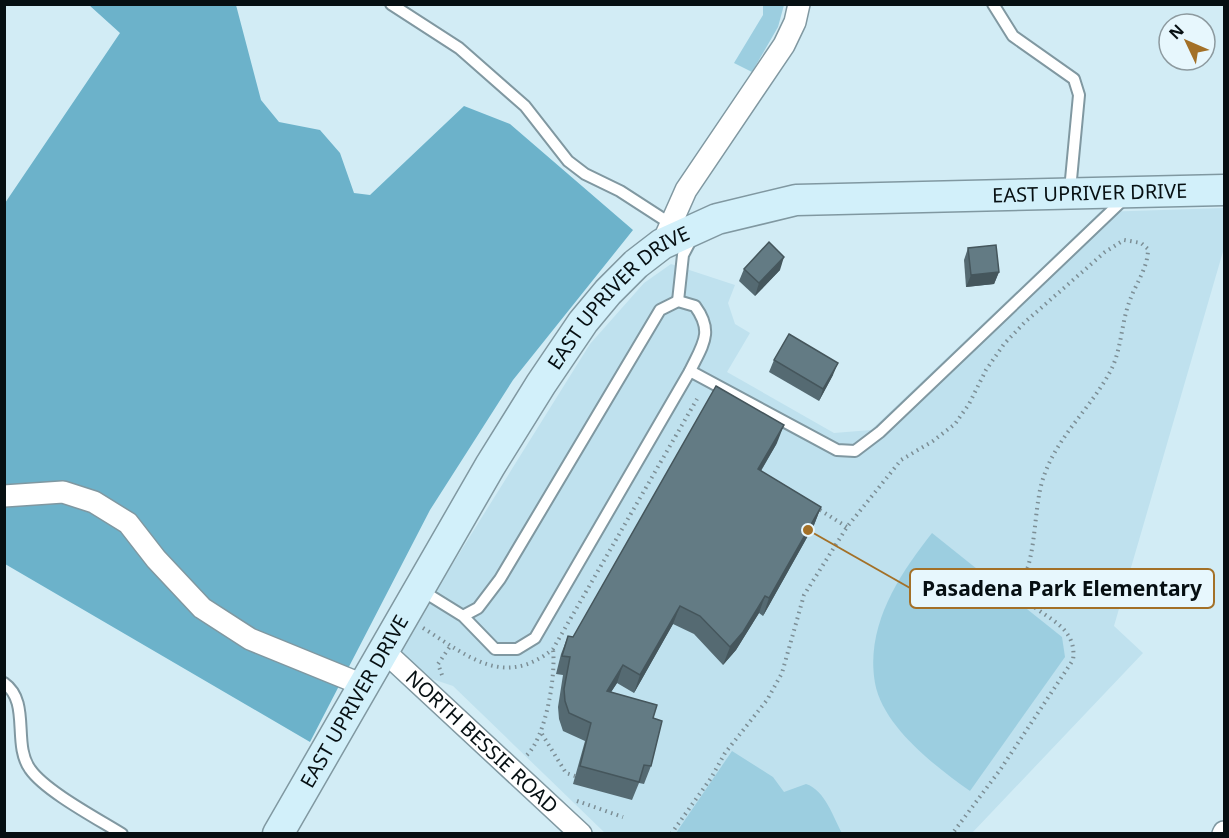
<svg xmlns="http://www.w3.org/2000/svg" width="1229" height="838" font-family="'Noto Sans',sans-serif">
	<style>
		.built { fill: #bfe1ee }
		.green { fill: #9ccee0 }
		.forest { fill: #6cb2ca }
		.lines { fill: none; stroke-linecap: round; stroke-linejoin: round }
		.service-casing { stroke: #8098a1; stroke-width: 14 }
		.minor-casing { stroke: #8098a1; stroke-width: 24 }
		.secondary-casing { stroke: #8098a1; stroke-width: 33 }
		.path { stroke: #7c8e95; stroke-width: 4; stroke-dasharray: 1.5 4.5; stroke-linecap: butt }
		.service { stroke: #fff; stroke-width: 10 }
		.minor { stroke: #fff; stroke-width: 21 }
		.secondary { stroke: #d2f0fa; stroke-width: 30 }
		.wall { fill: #556a72 }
		.shaded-wall { fill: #45565c }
		.building { fill: #637b84; stroke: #45565c; stroke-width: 1.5 }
		.labels { text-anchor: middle; stroke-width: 4.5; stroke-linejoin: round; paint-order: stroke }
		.street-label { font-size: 20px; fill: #060f12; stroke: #e7f7fd }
		.leader { fill: none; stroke: #a37027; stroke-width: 2 }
		.callout-dot { fill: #a37027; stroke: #e7f7fd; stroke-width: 2 }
		.callout { fill: #e7f7fd; stroke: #a37027; stroke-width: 2 }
		.callout-label { font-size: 21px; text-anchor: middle; font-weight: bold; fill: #060f12 }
	</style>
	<rect width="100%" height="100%" fill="#d2ecf5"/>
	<path class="built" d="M1224 208V248L1114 626 1143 653 972 833H605L453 686 432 679 399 650 590 344 644 283 671 264 735 285 728 303 735 324 750 333 727 372 834 433 871 430 1100 212Z"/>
	<g class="green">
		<path d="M763 5H784L778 27 752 72 734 63 763 15Z"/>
		<path d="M932 533 1062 637 1065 657 970 791C936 767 883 727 875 683 865 626 899 575 932 533Z"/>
		<path d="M732 751 773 777 784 792 806 784C825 790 833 817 842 833H676Z"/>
	</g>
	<path class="forest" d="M89 5H236L261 100 279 122 320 130 340 153 354 193 370 195 464 106 510 124 633 230 513 380 430 510 310 742 5 564V203L120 33Z"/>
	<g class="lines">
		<defs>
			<g id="service">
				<path d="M391 4 459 48 525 106 568 161 585 174 620 191 671 224"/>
				<path d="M993 4 1013 36 1074 79 1079 95 1070 190"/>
				<path d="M678 301 683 255 692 238"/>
				<path d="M690 371 837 450 855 451 880 432 1124 199"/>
				<path d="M421 590 463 616 495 649H517L535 638 690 371C703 344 714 332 695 306L678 301 660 310 500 579 478 608 463 616"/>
				<path d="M4 683C31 702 12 744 30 769 45 791 98 819 122 834"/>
			</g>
			<g id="minor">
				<path d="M662 244 686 190 784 45 795 22 799 4"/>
				<path d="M4 496 63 492 94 502 128 523 156 559 202 608 250 639 363 685"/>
				<path id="s1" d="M383 650 581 834"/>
				<path d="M1223 834 1224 832"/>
			</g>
			<g id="secondary">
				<path id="s2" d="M278 834 490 466 541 384 583 322 608 292 636 264 662 244 717 219 796 200 1224 190"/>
			</g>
		</defs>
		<use href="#service" class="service-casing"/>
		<use href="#minor" class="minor-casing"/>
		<use href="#secondary" class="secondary-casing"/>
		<g class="path">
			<path d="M820 510 847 527"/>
			<path d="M423 628C468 656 504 689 553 649L697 399"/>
			<path d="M442 675 438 664 451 645"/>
			<path d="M542 734 566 773 575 776"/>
			<path d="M527 755C546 736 556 676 553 649"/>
			<path d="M577 801 623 817"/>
			<path d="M671 834 711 778 725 753 767 700 782 673 804 595 847 527 901 460 933 441 955 424 969 404 986 370 1004 344 1025 322 1105 252 1124 240 1141 243 1148 249C1148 268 1136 283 1130 300 1121 323 1122 348 1111 370 1089 412 1050 442 1040 490 1035 515 1035 542 1028 567 1025 574 1019 580 1020 588 1025 615 1079 618 1073 660L1000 770 952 834"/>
		</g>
		<use href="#service" class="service"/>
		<use href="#minor" class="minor"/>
		<use href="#secondary" class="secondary"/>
	</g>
	<g class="wall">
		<path d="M968 248 999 272 994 284 966 287 964 260Z"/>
		<path d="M744 269 780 270 755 296 739 281Z"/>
		<path d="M774 360 833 375 819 401 769 372Z"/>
		<path d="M777 443 761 471 821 507 814 525 763 616 759 613 736 650 723 665 694 634 673 624 634 693 617 683 611 692 653 718 651 766 644 784 639 783 632 800 573 784 585 741 563 731 559 719 558 707 563 675 556 674 561 654 568 636 573 637Z"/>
	</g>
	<g class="shaded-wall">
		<path d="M784 257 780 270 755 296 759 283Z"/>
		<path d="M999 272 994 284 966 287 971 275Z"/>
		<path d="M838 363 833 375 819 401 823 389Z"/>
		<path d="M784 425 777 443 751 487 758 469Z"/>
		<path d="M821 507 814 525 763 616 769 598Z"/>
		<path d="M765 596 759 613 736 650 723 665 730 647Z"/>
		<path d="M680 606 673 624 634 693 640 675Z"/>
		<path d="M623 665 617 683 600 709 607 691Z"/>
	</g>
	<g class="building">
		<path d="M769 242 784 257 759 283 744 269Z"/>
		<path d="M996 245 999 272 971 275 968 248Z"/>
		<path d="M789 334 838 363 823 389 774 360Z"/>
		<path d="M716 386 784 425 758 469 821 507 769 598 765 596 743 632 730 647 700 616 680 606 640 675 623 665 607 691 657 705 653 718 662 721 651 766 644 765 639 782 580 766 591 723 569 713 565 701 564 689 570 657 562 656 568 636 573 637Z"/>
	</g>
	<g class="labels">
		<g class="street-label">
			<text dy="7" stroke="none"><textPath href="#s2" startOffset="1143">EAST UPRIVER DRIVE</textPath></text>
			<text dy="7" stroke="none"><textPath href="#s2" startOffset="639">EAST UPRIVER DRIVE</textPath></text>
			<text dy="7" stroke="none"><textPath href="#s2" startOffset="153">EAST UPRIVER DRIVE</textPath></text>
			<text dy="7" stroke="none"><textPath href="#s1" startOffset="135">NORTH BESSIE ROAD</textPath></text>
		</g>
	</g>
	<path class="leader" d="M808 530L910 588"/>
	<circle class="callout-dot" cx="808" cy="530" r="6"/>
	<rect class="callout" x="910" y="569" width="304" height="39" rx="6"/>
	<g class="callout-label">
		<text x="1062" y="596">Pasadena Park Elementary</text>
	</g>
	<rect width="1229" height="838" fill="none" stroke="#060f12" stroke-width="12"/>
	<g transform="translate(1187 42) rotate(314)"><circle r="28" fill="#e7f7fd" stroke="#8d9a9f" stroke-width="1.5"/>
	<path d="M0-4.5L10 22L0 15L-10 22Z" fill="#a37027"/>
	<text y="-9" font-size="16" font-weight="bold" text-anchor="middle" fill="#060f12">N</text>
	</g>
</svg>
